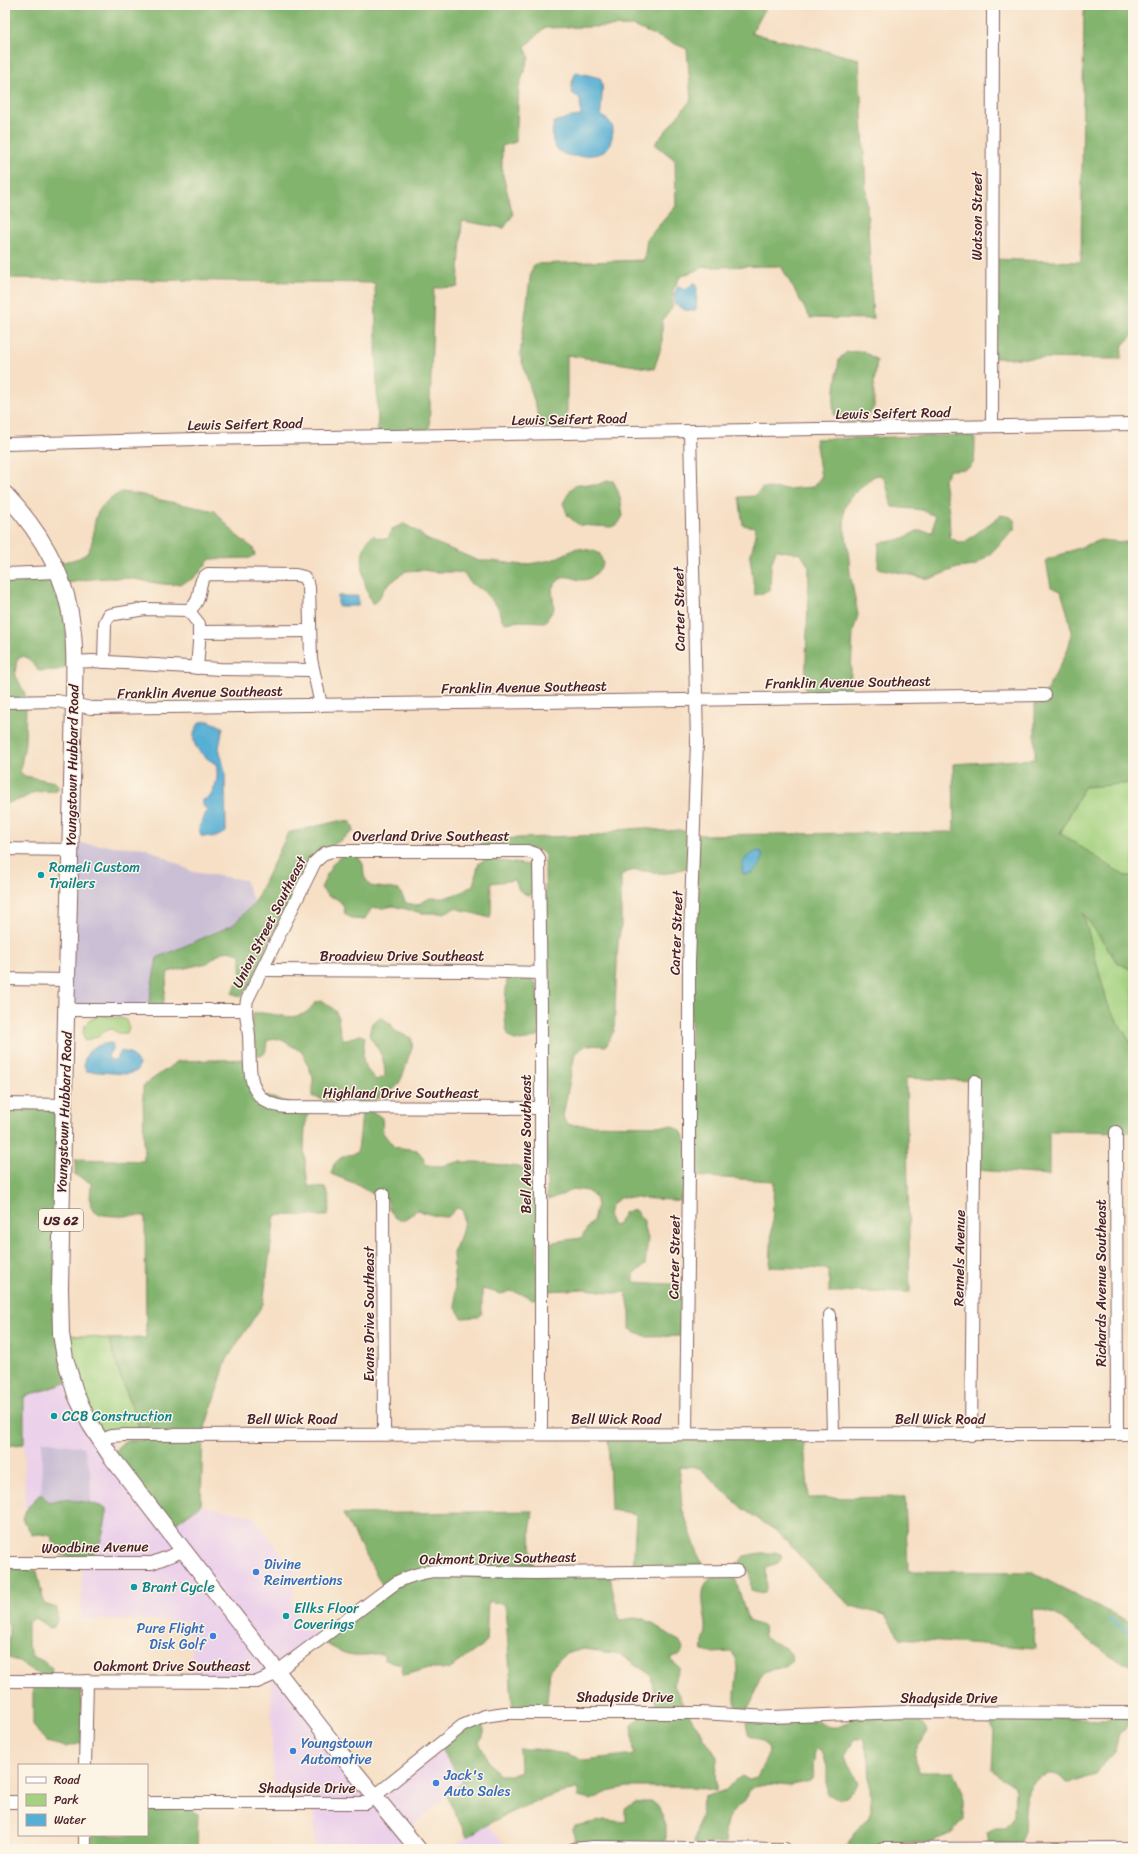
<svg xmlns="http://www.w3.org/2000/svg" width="1138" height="1854" font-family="Sriracha,sans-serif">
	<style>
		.built { fill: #ecd1ea }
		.industrial { fill: #cbbfd5 }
		.green { fill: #a4d280; stroke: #777856 }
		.forest { fill: #83b46e; stroke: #666a4c }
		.water { fill: #56afd4; stroke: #506780 }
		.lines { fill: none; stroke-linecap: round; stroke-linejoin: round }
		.stream { stroke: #56afd4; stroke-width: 2.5 }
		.minor-casing { stroke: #866261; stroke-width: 14 }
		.major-casing { stroke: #866261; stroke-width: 18 }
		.minor { stroke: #fff; stroke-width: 12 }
		.major { stroke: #fff; stroke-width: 16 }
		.culture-dot { fill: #0f9aa8; stroke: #fcf5e5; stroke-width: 1.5 }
		.shop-dot { fill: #3f7fe0; stroke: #fcf5e5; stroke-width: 1.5 }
		.labels { text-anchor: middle; stroke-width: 3; stroke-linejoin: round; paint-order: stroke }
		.shield { fill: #fcf5e5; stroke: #7f5f63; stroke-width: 1 }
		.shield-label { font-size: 13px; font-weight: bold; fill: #4a1f2b }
		.street-label { font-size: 14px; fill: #4a1f2b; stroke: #fcf5e5 }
		.culture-label { font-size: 14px; fill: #0d838f; stroke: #fcf5e5; text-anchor: start }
		.shop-label { font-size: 14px; fill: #366cbe; stroke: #fcf5e5; text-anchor: start }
	</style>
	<rect width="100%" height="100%" fill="#fcf5e5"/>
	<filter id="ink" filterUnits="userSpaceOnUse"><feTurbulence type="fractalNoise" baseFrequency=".025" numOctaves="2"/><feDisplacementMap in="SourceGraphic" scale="8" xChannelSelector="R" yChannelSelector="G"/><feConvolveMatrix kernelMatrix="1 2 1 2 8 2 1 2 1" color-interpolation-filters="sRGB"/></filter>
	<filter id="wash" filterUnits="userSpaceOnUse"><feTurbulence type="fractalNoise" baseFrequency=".012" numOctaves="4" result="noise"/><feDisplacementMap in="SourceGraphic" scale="16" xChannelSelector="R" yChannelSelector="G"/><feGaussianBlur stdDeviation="0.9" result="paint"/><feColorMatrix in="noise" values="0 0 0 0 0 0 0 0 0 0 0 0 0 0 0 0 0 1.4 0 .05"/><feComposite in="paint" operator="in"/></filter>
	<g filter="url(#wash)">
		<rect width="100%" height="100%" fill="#f6dfc5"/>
		<g class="built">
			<path d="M71 1381 167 1530 201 1505 252 1516 298 1575 292 1597 293 1609 320 1640 277 1672 376 1796 438 1745 463 1782 405 1832 418 1849H314V1803H273L271 1676 194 1681 189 1621 81 1619 83 1509H25L24 1397Z"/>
			<path d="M487 1823 508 1849H449Z"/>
		</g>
		<g class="industrial">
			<path d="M70 843 147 848 193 872 245 880 254 902 233 925 157 958 147 1010H67Z"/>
			<path d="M42 1441 84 1447 90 1469 91 1508H41Z"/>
		</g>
		<g class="green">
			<path d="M1133 783V876H1125L1060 834 1084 787Z"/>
			<path d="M1082 911 1117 962 1133 971V1047L1108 1005Z"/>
			<path d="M101 1015 125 1019 129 1027 127 1033H118L112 1029 106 1030 100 1035 85 1041C79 1026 89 1019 101 1015Z"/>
			<path d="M61 1334 109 1339 117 1367 142 1435 101 1441Z"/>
		</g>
		<g class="forest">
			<path d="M5 5H768L751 33 859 59 873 319 810 318 781 266 704 267 680 277 673 290 672 308 662 321V345L654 369 567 355V434H536L537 410 520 355 531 271 535 264 644 260 647 239 676 206 675 160 655 144 691 100 687 49 633 26 544 28 525 47 529 57 519 87 516 142 502 146V171L513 215 504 228 462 221 458 287 434 288 429 436 378 437 375 283 5 278Z"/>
			<path d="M1084 5H1133V335L1123 345 1121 359 992 358V259L1081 262Z"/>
			<path d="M863 351 877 360 874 384V407L864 422 847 421 834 415 833 404 839 359 847 352Z"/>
			<path d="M970 435 975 439C974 465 978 470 949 470L944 480 949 512 950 537 958 542H965L1001 515 1011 517 1015 521V528L990 554 975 566 957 568 929 579 878 568 879 543 902 539 917 531 933 532 935 516 922 510 892 507 885 479 880 475 874 476 862 486 849 499 844 509V527L848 547 850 573 858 615 853 632 850 692H805L809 567 801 554 776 550 771 565 770 591 755 595 750 557 756 535 755 527 743 525 739 497 755 496 762 488 786 489 813 487 821 477 815 439Z"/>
			<path d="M608 481H613C620 492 621 503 623 516L618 524 611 527 579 525 568 516 563 503 571 489 577 484 596 485Z"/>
			<path d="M122 492 143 495 156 499 215 511 236 535 253 548 255 555 250 558 210 559C203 568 198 577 188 581 171 589 151 581 133 579 111 577 84 578 62 585L69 665 58 670 39 671 30 660 24 656 17 659 15 674 25 694 26 705 25 743 20 772 25 776 55 782 58 785V789L54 791 35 792 22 799 5 804V574L57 572 54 564C63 562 80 560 87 553 95 543 92 529 96 517 98 507 113 496 122 492Z"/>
			<path d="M404 524 417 531 426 539 479 561H492L523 565 552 560 577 548 594 551 600 554 603 564C600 569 594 577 588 579 572 584 568 566 552 588L554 609 545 622 520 621 505 623 501 618 498 607 482 590 470 583 465 574 456 572H435L423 570 406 571 385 587 379 598 373 605C364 588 354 548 373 535L378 538 388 539 392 529Z"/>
			<path d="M1100 540 1133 543V783L1084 787 1060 833 1125 876H1133V971L1117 962 1083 913 1108 1005 1133 1047V1132L1049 1131V1175L975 1170V1081L906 1078 910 1292H829V1269L770 1267 774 1181 689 1176 693 866C685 868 676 871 668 873 652 875 637 865 621 875V926L618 943 614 1031 606 1046 587 1045 575 1053 563 1116 565 1122 570 1125 673 1126 681 1131 686 1140 687 1201 621 1197 610 1206 608 1215 613 1226 618 1224 624 1213 635 1210 644 1221V1229L648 1238 645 1265 634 1274V1282L686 1285 681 1336 647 1337 630 1329V1312L626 1292 614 1293 586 1289 546 1291V1243L581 1238 593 1220 597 1206 595 1197 587 1191 573 1189 560 1196 547 1200 545 855 539 850 484 846 480 844 493 839 602 835 618 830 643 828 665 831 680 830 695 835 954 832 953 764 1035 759V695L1045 694C1053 676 1072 651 1071 631 1070 618 1064 603 1061 591L1051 587 1046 560Z"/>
			<path d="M338 821 351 822 354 831 329 848 316 853 290 906 273 933 250 985 241 997 232 993 241 975V955L233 951 222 952 207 963 168 972 163 1006 148 1007 157 958 233 925 254 903 288 833Z"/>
			<path d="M355 852 363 864 364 876 370 886 399 890 406 903 417 905 430 898H444L462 892 473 885 479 863 487 859 529 865 536 877V891L529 896 519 890 515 880 491 883C490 896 493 907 490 918L455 908 444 913H422L393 906 384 908H372L364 920 353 919 345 914C344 903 339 898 328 896L321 888C332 866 330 858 355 852Z"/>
			<path d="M508 974 531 978 537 986 539 1036C530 1039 519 1044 511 1038 501 1032 506 986 508 974Z"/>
			<path d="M322 1001C346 1014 334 1021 343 1039H348L360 1035 365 1037C362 1060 360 1063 376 1080L385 1077C385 1056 379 1051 369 1035L372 1023 380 1017 391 1024 395 1031 411 1038C415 1047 409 1053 407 1062 405 1070 402 1080 396 1087 379 1107 336 1102 313 1097V1077L302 1052 282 1040 274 1038 267 1041C266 1048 267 1055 259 1056L255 1052 251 1019 254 1013C270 1011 290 1022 305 1013 309 1011 313 1005 316 1002Z"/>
			<path d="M250 1059 257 1094 310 1108 305 1126 304 1152 308 1186 325 1188C331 1197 331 1207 327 1216L275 1215 263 1304 227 1359 203 1434 201 1505 167 1530 110 1455 124 1441 144 1440 117 1366 109 1339 146 1338 145 1216C134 1215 99 1219 93 1210 88 1205 91 1190 91 1183L75 1175V1159L144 1161 143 1086 178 1061Z"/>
			<path d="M5 1104 63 1105 60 1268 71 1381 24 1397V1444L5 1446Z"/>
			<path d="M369 1112 375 1113 382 1118 383 1133 394 1147 417 1150 423 1157 426 1165 442 1166 458 1162H477L536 1169 538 1298 531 1299 526 1295 510 1291 502 1294 482 1289V1313L478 1317 462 1318 456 1308 453 1253 461 1235 464 1221 463 1210 457 1208 448 1217C437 1217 428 1214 417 1210L404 1220 395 1218 389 1209 387 1198 376 1196 359 1185 331 1174 334 1164C337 1161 341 1157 345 1156 349 1154 353 1155 357 1152 359 1150 361 1120 362 1114Z"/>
			<path d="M608 1434H803L809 1498 905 1497 908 1571 1031 1572 1133 1624V1667L1106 1653 1055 1614 1032 1608 1035 1648 900 1638 885 1615 851 1606 823 1581 778 1532 743 1509 700 1468 679 1467 682 1508 704 1571 633 1572 636 1514 611 1510Z"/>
			<path d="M39 1495H42L48 1502 63 1499 91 1503 106 1508C107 1517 105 1524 103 1532 97 1560 83 1564 58 1553L51 1536 40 1534 32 1535 22 1519 30 1504Z"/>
			<path d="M533 1511 530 1533 534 1573 609 1572 619 1620 636 1618 645 1619 678 1640 683 1648 681 1654 674 1656 670 1660 680 1668 673 1684 688 1713 717 1757 716 1791 697 1787H627L612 1790 591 1800 578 1797V1789H575C537 1799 500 1815 467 1837L447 1796 463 1782 438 1745 477 1719C485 1727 487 1732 479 1742L487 1759 498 1775H511L520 1771 519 1749H536L566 1754 585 1760 634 1754 632 1725 639 1717 657 1712 651 1675 620 1654 584 1649 565 1654 550 1669 546 1712 513 1713 505 1605 488 1601 486 1643 449 1669H425L404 1675 401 1670 402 1664 385 1660 383 1654C376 1653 371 1655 364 1655 346 1657 335 1649 320 1640L385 1590 343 1514Z"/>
			<path d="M761 1553H778L781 1554 782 1558 778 1563 766 1567 767 1589 765 1592 758 1593 751 1591 750 1571 741 1570 739 1563 744 1556Z"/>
			<path d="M11 1568 37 1571 44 1604 57 1608V1620L54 1627 48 1628 45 1624 36 1618 28 1621V1646L32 1656 43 1661 52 1668 51 1675C39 1677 34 1672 24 1665 20 1662 14 1660 9 1658V1624L5 1623V1578Z"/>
			<path d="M722 1575H729L736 1580 748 1621 763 1626 764 1637C774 1645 790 1645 793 1660 790 1662 786 1666 783 1667 776 1670 768 1668 763 1674 754 1684 756 1699 748 1708L737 1709C730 1691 744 1673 732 1652L710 1653 703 1651C701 1643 705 1638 706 1630 707 1616 696 1589 710 1579 713 1577 718 1576 722 1575Z"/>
			<path d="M33 1685 78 1686 81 1688 82 1743 65 1747 47 1742 38 1732 33 1724Z"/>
			<path d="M857 1716 915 1717 927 1730C922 1749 906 1749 920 1772H954L963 1792V1820L952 1833 928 1843 883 1842 871 1849H844L851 1840 854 1832 868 1819 871 1811 869 1759 863 1739H855L845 1756C848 1767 854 1773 858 1784 849 1799 843 1801 827 1794V1767L822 1750 818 1749 815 1750 812 1779 809 1781 789 1786 771 1784 754 1787 749 1791 745 1800 729 1816 724 1831 726 1843 694 1844 704 1797 726 1790 734 1781 742 1776 749 1780 757 1778C767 1752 781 1748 748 1734L746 1723 751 1720 800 1719 820 1722 829 1727H838L847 1723Z"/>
			<path d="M991 1716 1106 1720 1115 1717 1129 1718C1130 1727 1126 1729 1119 1733L1115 1752 1093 1776C1083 1777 1078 1783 1066 1783 1063 1780 1060 1776 1057 1775 1041 1769 1027 1789 1025 1802 1023 1812 1027 1822 1025 1831 1024 1836 1021 1841 1019 1845L989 1844 987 1832 995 1828H1005L1014 1817 1015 1786 996 1775 992 1770 994 1732 988 1721Z"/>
			<path d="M643 1802H652L658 1805 666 1826V1838L661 1844 582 1843 575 1841 573 1829 575 1826 604 1820 625 1822V1809L636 1803Z"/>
			<path d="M147 1807C164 1807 183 1805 198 1814L197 1849H92V1835H147Z"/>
		</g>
		<g class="water">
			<path d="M576 72 600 78C605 85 600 105 601 115 604 118 610 121 612 125 615 131 610 147 605 151 600 155 590 155 584 156 558 158 548 147 554 122L571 117 581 116 580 98 572 93V82Z"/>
			<path d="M693 283H695L697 288 696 309 694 311 685 310 675 304 674 295 678 286 686 290Z"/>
			<rect x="338" y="596" width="20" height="10"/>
			<path d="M209 721 223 727 219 748 225 771 226 832 216 837 201 836 199 827 207 811 203 805V800L210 797C216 786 219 777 216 764 199 754 185 742 200 722Z"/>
			<path d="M758 851 762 852C765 863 758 868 750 874H743C739 862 747 855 758 851Z"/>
			<path d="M110 1043 113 1044 112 1049 108 1056 110 1060H116L121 1051 130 1053 139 1064 137 1071 127 1074 86 1071C81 1065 86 1052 93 1048 98 1045 105 1044 110 1043Z"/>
		</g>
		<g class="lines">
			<path class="stream" d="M1108 1619 1133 1634"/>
		</g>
	</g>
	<g filter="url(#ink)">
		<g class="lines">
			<defs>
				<g id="minor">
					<path d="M992 426 993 5"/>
					<path d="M5 444 196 439 1133 424"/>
					<path d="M5 574 57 572"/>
					<path d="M188 610 199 624V643L197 668"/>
					<path d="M199 632 310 631"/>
					<path d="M74 662 92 661 220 669 313 670"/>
					<path d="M104 662 105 623 109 615 145 609 188 610C206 600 194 582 208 574L296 575 304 577 309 587 311 659 321 705"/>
					<path d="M5 702 57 701 91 708 1045 695"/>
					<path d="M5 849 70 850"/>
					<path d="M263 970 468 971 540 973"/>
					<path d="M5 979 67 980"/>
					<path d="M67 1010H245"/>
					<path d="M5 1104 63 1105"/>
					<path d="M1116 1132 1117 1434"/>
					<path d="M383 1194 384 1434"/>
					<path d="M830 1315 833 1434"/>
					<path d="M541 1434V1004L539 858 536 854 527 851H333L325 853 315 862 247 1000C244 1013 248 1023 249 1036 251 1069 244 1103 286 1107L541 1108"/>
					<path d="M686 1434 689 1176V963L697 742 690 432"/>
					<path d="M971 1435 975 1081"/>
					<path d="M101 1441 111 1436 124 1435 1133 1434"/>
					<path d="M5 1563H152L183 1551"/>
					<path d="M5 1681 257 1682 271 1676 397 1582C409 1576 419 1573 433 1571L534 1573 737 1571"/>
					<path d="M85 1765 87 1681"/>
					<path d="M5 1802H19"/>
					<path d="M147 1803H366L462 1726 485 1716 505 1713H700L771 1717 903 1712 1133 1713"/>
					<path d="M85 1835V1849"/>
					<path d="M574 1849 593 1847 785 1849"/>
					<path d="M883 1849 1133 1848"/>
				</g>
				<path id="major" d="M5 494C39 530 66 574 72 625 76 651 74 677 74 704L63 1135 60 1288 61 1334 65 1358 76 1395 90 1424 110 1455 354 1771 418 1849"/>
			</defs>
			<use href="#minor" class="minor-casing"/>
			<use href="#major" class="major-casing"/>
			<use href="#minor" class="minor"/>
			<use href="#major" class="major"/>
		</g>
	</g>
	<g class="culture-dot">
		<circle cx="41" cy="875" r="4"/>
		<circle cx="54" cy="1416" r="4"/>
		<circle cx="134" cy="1587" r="4"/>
		<circle cx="286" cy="1616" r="4"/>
	</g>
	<g class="shop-dot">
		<circle cx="256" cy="1572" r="4"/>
		<circle cx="213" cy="1636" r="4"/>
		<circle cx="293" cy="1751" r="4"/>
		<circle cx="436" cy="1783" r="4"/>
	</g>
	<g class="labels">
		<rect class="shield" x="39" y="1209" width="44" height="22" rx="3"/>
		<g class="shield-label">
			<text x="61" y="1225">US 62</text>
		</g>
		<g class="street-label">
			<text transform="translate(977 216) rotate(-90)" y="5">Watson Street</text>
			<text transform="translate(893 413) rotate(-1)" y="5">Lewis Seifert Road</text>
			<text transform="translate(569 419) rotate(-1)" y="5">Lewis Seifert Road</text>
			<text transform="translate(245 424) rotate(-1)" y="5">Lewis Seifert Road</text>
			<text transform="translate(679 609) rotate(-91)" y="5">Carter Street</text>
			<text transform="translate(848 682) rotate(-1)" y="5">Franklin Avenue Southeast</text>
			<text transform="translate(524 687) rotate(-1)" y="5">Franklin Avenue Southeast</text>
			<text transform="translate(200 692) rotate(-1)" y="5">Franklin Avenue Southeast</text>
			<text transform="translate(72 765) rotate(-89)" y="5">Youngstown Hubbard Road</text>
			<text x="431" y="841">Overland Drive Southeast</text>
			<text transform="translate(269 922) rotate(-63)" y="5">Union Street Southeast</text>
			<text transform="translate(676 933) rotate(-88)" y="5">Carter Street</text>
			<text x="402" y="961">Broadview Drive Southeast</text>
			<text x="401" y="1098">Highland Drive Southeast</text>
			<text transform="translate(64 1112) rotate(-88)" y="5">Youngstown Hubbard Road</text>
			<text transform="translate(526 1144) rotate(-90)" y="5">Bell Avenue Southeast</text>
			<text transform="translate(674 1257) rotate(-89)" y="5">Carter Street</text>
			<text transform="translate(959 1258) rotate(-89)" y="5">Rennels Avenue</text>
			<text transform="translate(1101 1283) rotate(-90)" y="5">Richards Avenue Southeast</text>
			<text transform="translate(369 1314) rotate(-90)" y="5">Evans Drive Southeast</text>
			<text x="292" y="1424">Bell Wick Road</text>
			<text x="616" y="1424">Bell Wick Road</text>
			<text x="940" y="1424">Bell Wick Road</text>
			<text transform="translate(95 1547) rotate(-1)" y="5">Woodbine Avenue</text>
			<text transform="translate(498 1558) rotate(-1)" y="5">Oakmont Drive Southeast</text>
			<text x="172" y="1671">Oakmont Drive Southeast</text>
			<text x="625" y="1702">Shadyside Drive</text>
			<text x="949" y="1703">Shadyside Drive</text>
			<text x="307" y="1793">Shadyside Drive</text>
		</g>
		<g class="culture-label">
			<text x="49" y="872">Romeli Custom<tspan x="49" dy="16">Trailers</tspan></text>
			<text x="62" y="1421">CCB Construction</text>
			<text x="142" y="1592">Brant Cycle</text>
			<text x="294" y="1613">Ellks Floor<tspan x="294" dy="16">Coverings</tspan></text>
		</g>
		<g class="shop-label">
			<text x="264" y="1569">Divine<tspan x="264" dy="16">Reinventions</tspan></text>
			<text x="205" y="1633" text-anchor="end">Pure Flight<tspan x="205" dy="16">Disk Golf</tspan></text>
			<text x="301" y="1748">Youngstown<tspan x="301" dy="16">Automotive</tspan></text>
			<text x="444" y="1780">Jack's<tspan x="444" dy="16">Auto Sales</tspan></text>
		</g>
	</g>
	<rect width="1138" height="1854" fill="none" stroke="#fcf5e5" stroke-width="20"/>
	<rect x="18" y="1764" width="130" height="72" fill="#fcf5e5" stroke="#b59f9b"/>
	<rect x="26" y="1777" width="20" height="6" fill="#ffffff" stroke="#b59f9b"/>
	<text x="54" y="1784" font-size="12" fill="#4a1f2b">Road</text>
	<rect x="26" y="1794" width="20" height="12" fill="#a4d280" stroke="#b59f9b"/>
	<text x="54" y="1804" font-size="12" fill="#4a1f2b">Park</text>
	<rect x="26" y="1814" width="20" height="12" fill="#56afd4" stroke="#b59f9b"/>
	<text x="54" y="1824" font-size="12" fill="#4a1f2b">Water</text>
</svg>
